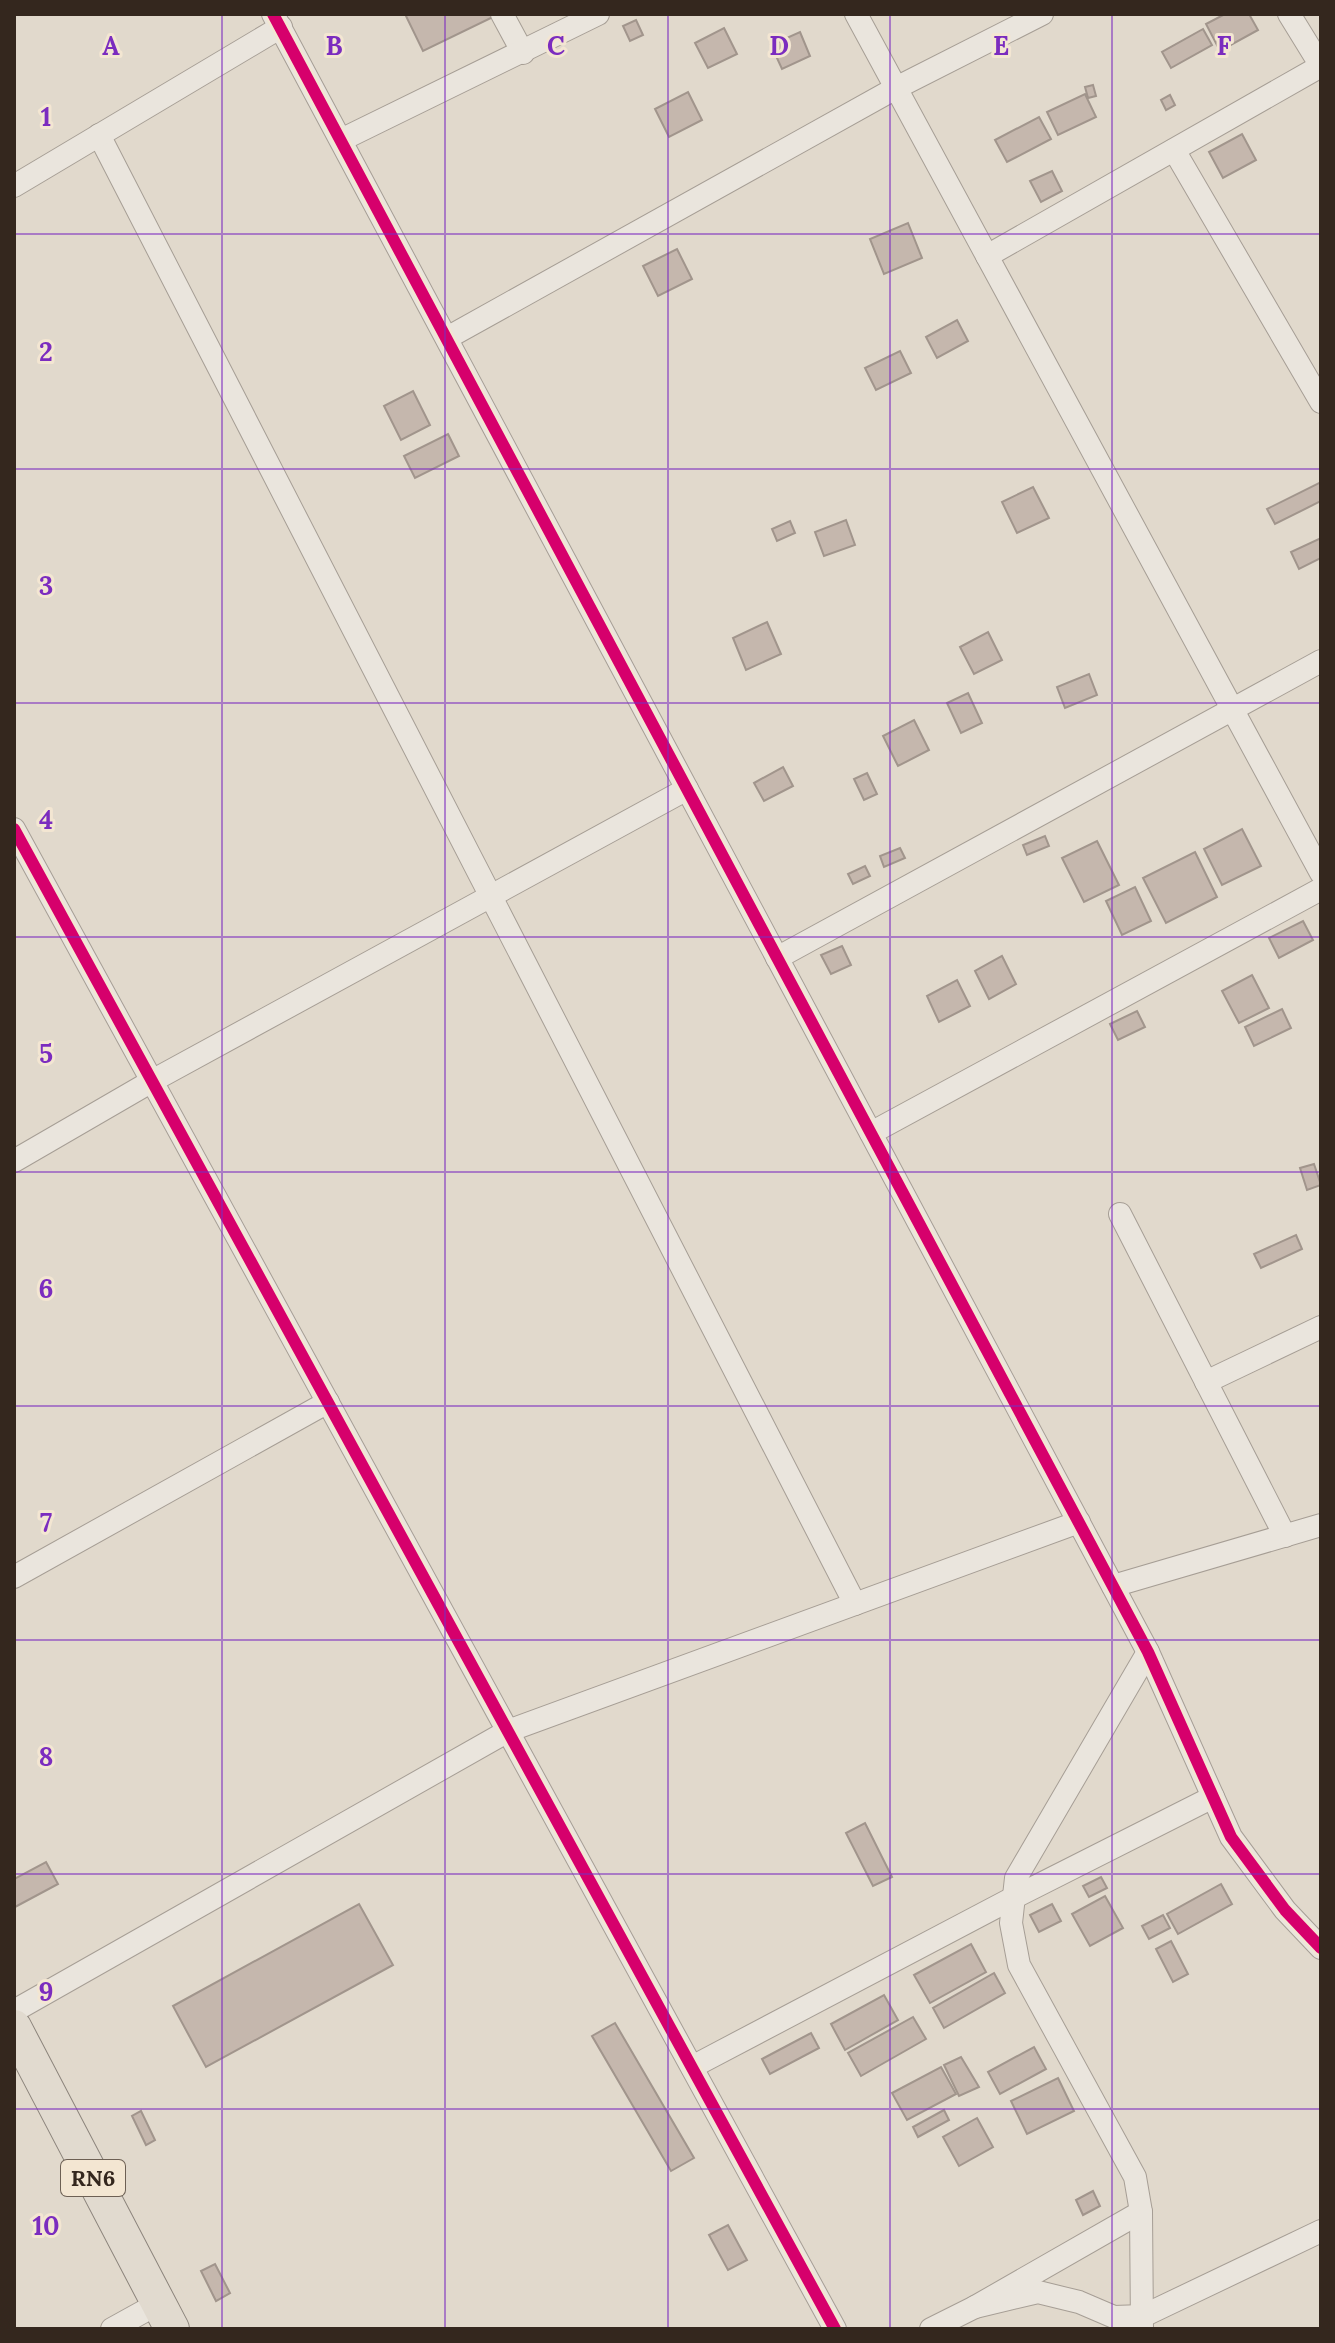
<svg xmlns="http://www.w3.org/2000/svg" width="1335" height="2343" font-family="Lora,serif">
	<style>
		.building { fill: #c5b7ad; stroke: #a1958c; stroke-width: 2 }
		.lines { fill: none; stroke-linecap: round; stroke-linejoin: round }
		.street-casing { stroke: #a69e95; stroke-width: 24 }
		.primary-casing { stroke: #8c847c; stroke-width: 36 }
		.street { stroke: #eae5dd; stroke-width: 22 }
		.primary { stroke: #e1dacf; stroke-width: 34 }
		.cycleway-casing { stroke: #f3e6d2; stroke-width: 17 }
		.cycleway { stroke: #d6006c; stroke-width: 12 }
		.grid { fill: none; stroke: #7b2cbf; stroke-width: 2; stroke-opacity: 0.55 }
		.labels { text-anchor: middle; stroke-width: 6; stroke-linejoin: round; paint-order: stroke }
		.shield { fill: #f3e6d2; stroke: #6d6054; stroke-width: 2 }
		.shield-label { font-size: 22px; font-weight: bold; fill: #34271e }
		.grid-label { font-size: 26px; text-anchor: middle; font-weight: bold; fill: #7b2cbf; stroke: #f3e6d2; stroke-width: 6; stroke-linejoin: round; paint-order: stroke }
	</style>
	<rect width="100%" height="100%" fill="#e1d9cc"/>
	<g class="building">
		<path d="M405 14H494L495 16 423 51Z"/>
		<path d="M1225 14H1249L1258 30 1220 51 1206 24Z"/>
		<path d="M636 20 643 35 630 41 623 26Z"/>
		<path d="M724 28 737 54 708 68 695 43Z"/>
		<path d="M1203 29 1212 45 1171 68 1162 52Z"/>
		<path d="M800 32 810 56 782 69 771 45Z"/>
		<path d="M1093 85 1096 96 1088 98 1085 87Z"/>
		<path d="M688 92 702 120 669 137 655 109Z"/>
		<path d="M1085 94 1096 117 1058 135 1047 112Z"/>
		<path d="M1170 95 1175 105 1166 110 1161 100Z"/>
		<path d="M1039 117 1051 139 1007 162 995 140Z"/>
		<path d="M1242 134 1256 160 1223 178 1209 152Z"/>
		<path d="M1052 171 1062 191 1041 202 1030 181Z"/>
		<path d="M908 223 922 258 884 274 870 239Z"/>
		<path d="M677 249 692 279 658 296 643 266Z"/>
		<path d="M957 320 968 341 937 358 926 337Z"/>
		<path d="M900 351 911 373 876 390 865 368Z"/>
		<path d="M413 391 430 425 401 440 384 406Z"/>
		<path d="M448 434 459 456 415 478 404 456Z"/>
		<path d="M1321 482V501L1275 524 1267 509Z"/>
		<path d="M1033 487 1049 518 1017 533 1002 502Z"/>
		<path d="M846 520 855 545 824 556 815 532Z"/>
		<path d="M790 521 795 533 777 541 772 529Z"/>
		<path d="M1321 538V558L1299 569 1291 552Z"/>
		<path d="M767 622 781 654 746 670 733 638Z"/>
		<path d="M988 632 1002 660 974 674 960 647Z"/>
		<path d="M1089 674 1097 695 1065 708 1057 687Z"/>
		<path d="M968 693 982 723 961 733 947 703Z"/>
		<path d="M914 720 929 750 898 766 883 736Z"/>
		<path d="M783 767 793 786 764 801 754 783Z"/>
		<path d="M867 773 877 794 864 800 854 779Z"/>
		<path d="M1242 829 1261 866 1222 885 1204 849Z"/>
		<path d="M1045 836 1049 846 1027 855 1023 845Z"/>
		<path d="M1097 841 1119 885 1084 902 1062 858Z"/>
		<path d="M900 848 905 858 884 867 880 856Z"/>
		<path d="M1195 852 1217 897 1166 923 1143 878Z"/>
		<path d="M865 866 870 876 853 884 848 874Z"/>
		<path d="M1135 887 1151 921 1122 935 1106 901Z"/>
		<path d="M1303 921 1313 940 1279 958 1269 938Z"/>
		<path d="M842 946 851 965 831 974 821 955Z"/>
		<path d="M1002 956 1016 984 989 999 975 971Z"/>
		<path d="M1252 975 1269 1008 1239 1023 1222 991Z"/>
		<path d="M957 980 970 1006 939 1022 927 996Z"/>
		<path d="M1282 1009 1291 1028 1254 1046 1245 1027Z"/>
		<path d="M1137 1011 1145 1027 1118 1040 1110 1024Z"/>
		<path d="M1314 1164 1321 1185 1307 1190 1300 1168Z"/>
		<path d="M1296 1235 1302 1249 1261 1268 1254 1254Z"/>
		<path d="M865 1823 892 1877 873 1886 846 1833Z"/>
		<path d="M46 1862 58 1884 15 1907 14 1879Z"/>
		<path d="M1101 1877 1107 1888 1089 1897 1083 1886Z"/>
		<path d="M1221 1884 1232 1904 1178 1934 1167 1914Z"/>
		<path d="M1105 1896 1123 1928 1090 1946 1072 1914Z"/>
		<path d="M359 1904 393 1965 206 2067 173 2006Z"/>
		<path d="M1052 1904 1061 1921 1039 1932 1030 1915Z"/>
		<path d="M1163 1915 1170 1928 1149 1939 1142 1926Z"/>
		<path d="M1171 1941 1188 1974 1173 1982 1156 1949Z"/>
		<path d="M971 1944 986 1972 930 2003 914 1975Z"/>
		<path d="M994 1973 1005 1993 944 2028 933 2008Z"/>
		<path d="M884 1995 898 2020 845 2050 831 2024Z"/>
		<path d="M913 2017 926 2039 861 2076 848 2053Z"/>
		<path d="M615 2023 694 2158 671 2171 592 2036Z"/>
		<path d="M811 2033 819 2048 770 2074 762 2059Z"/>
		<path d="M1034 2047 1046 2069 1000 2094 988 2072Z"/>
		<path d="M961 2057 979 2087 959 2096 944 2065Z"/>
		<path d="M941 2067 956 2094 907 2120 892 2093Z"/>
		<path d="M1058 2078 1074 2111 1027 2134 1011 2101Z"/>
		<path d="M944 2110 949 2120 918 2137 913 2127Z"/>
		<path d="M141 2111 155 2140 146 2145 132 2116Z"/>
		<path d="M977 2118 993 2147 959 2166 943 2137Z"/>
		<path d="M1093 2191 1100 2206 1083 2215 1076 2200Z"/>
		<path d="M728 2225 747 2260 728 2270 709 2235Z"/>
		<path d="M215 2264 230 2293 216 2301 201 2271Z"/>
	</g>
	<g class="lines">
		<defs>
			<g id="street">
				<path d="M273 14 1148 1652 1231 1837 1285 1910 1321 1948"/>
				<path d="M502 14 523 53"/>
				<path d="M856 14 1321 873"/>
				<path d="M1289 14 1321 66"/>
				<path d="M99 135 855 1604"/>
				<path d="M341 140 598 14"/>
				<path d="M1174 150 1321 402"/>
				<path d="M14 186 281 27"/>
				<path d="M987 256 1321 66"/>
				<path d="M447 338 896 88 1042 14"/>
				<path d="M14 829 835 2329"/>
				<path d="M777 958 1321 661"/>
				<path d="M871 1133 1321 889"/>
				<path d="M14 1161 152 1081 687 789"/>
				<path d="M1120 1214 1285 1536"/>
				<path d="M1206 1382 1321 1327"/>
				<path d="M14 1577 328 1402"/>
				<path d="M1113 1586 1321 1525"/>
				<path d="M14 2011 508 1731 1079 1522"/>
				<path d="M692 2067 1013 1898 1213 1797"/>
				<path d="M975 2307 1038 2292 1079 2302 1114 2317 1143 2316 1321 2231"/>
				<path d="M112 2329 159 2303"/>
				<path d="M931 2329 975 2307 1141 2212"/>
				<path d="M1142 2329 1141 2212 1135 2177 1019 1965 1011 1923 1016 1878 1148 1652"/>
			</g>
			<path id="primary" d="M14 2027 172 2329"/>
		</defs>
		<use href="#street" class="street-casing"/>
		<use href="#primary" class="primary-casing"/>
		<use href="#street" class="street"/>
		<use href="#primary" class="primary"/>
		<defs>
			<g id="cycleway">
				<path d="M273 14 1148 1652 1231 1837 1285 1910 1321 1948"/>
				<path d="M14 829 835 2329"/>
			</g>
		</defs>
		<use href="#cycleway" class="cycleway-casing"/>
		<use href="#cycleway" class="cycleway"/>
	</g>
	<path class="grid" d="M222 14V2329M445 14V2329M668 14V2329M890 14V2329M1112 14V2329M14 234H1321M14 469H1321M14 703H1321M14 937H1321M14 1172H1321M14 1406H1321M14 1640H1321M14 1874H1321M14 2109H1321"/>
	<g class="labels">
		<rect class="shield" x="61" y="2160" width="64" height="36" rx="6"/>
		<g class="shield-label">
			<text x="93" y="2186">RN6</text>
		</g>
	</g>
	<g class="grid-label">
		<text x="111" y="55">A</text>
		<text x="334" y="55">B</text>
		<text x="556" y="55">C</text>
		<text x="779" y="55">D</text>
		<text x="1001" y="55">E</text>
		<text x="1224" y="55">F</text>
		<text x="46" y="126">1</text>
		<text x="46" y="361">2</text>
		<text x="46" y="595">3</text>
		<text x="46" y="829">4</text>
		<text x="46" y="1063">5</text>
		<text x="46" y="1298">6</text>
		<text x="46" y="1532">7</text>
		<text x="46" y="1766">8</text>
		<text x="46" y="2001">9</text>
		<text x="46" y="2235">10</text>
	</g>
	<rect width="1335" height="2343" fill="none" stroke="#34271e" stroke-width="32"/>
</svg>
